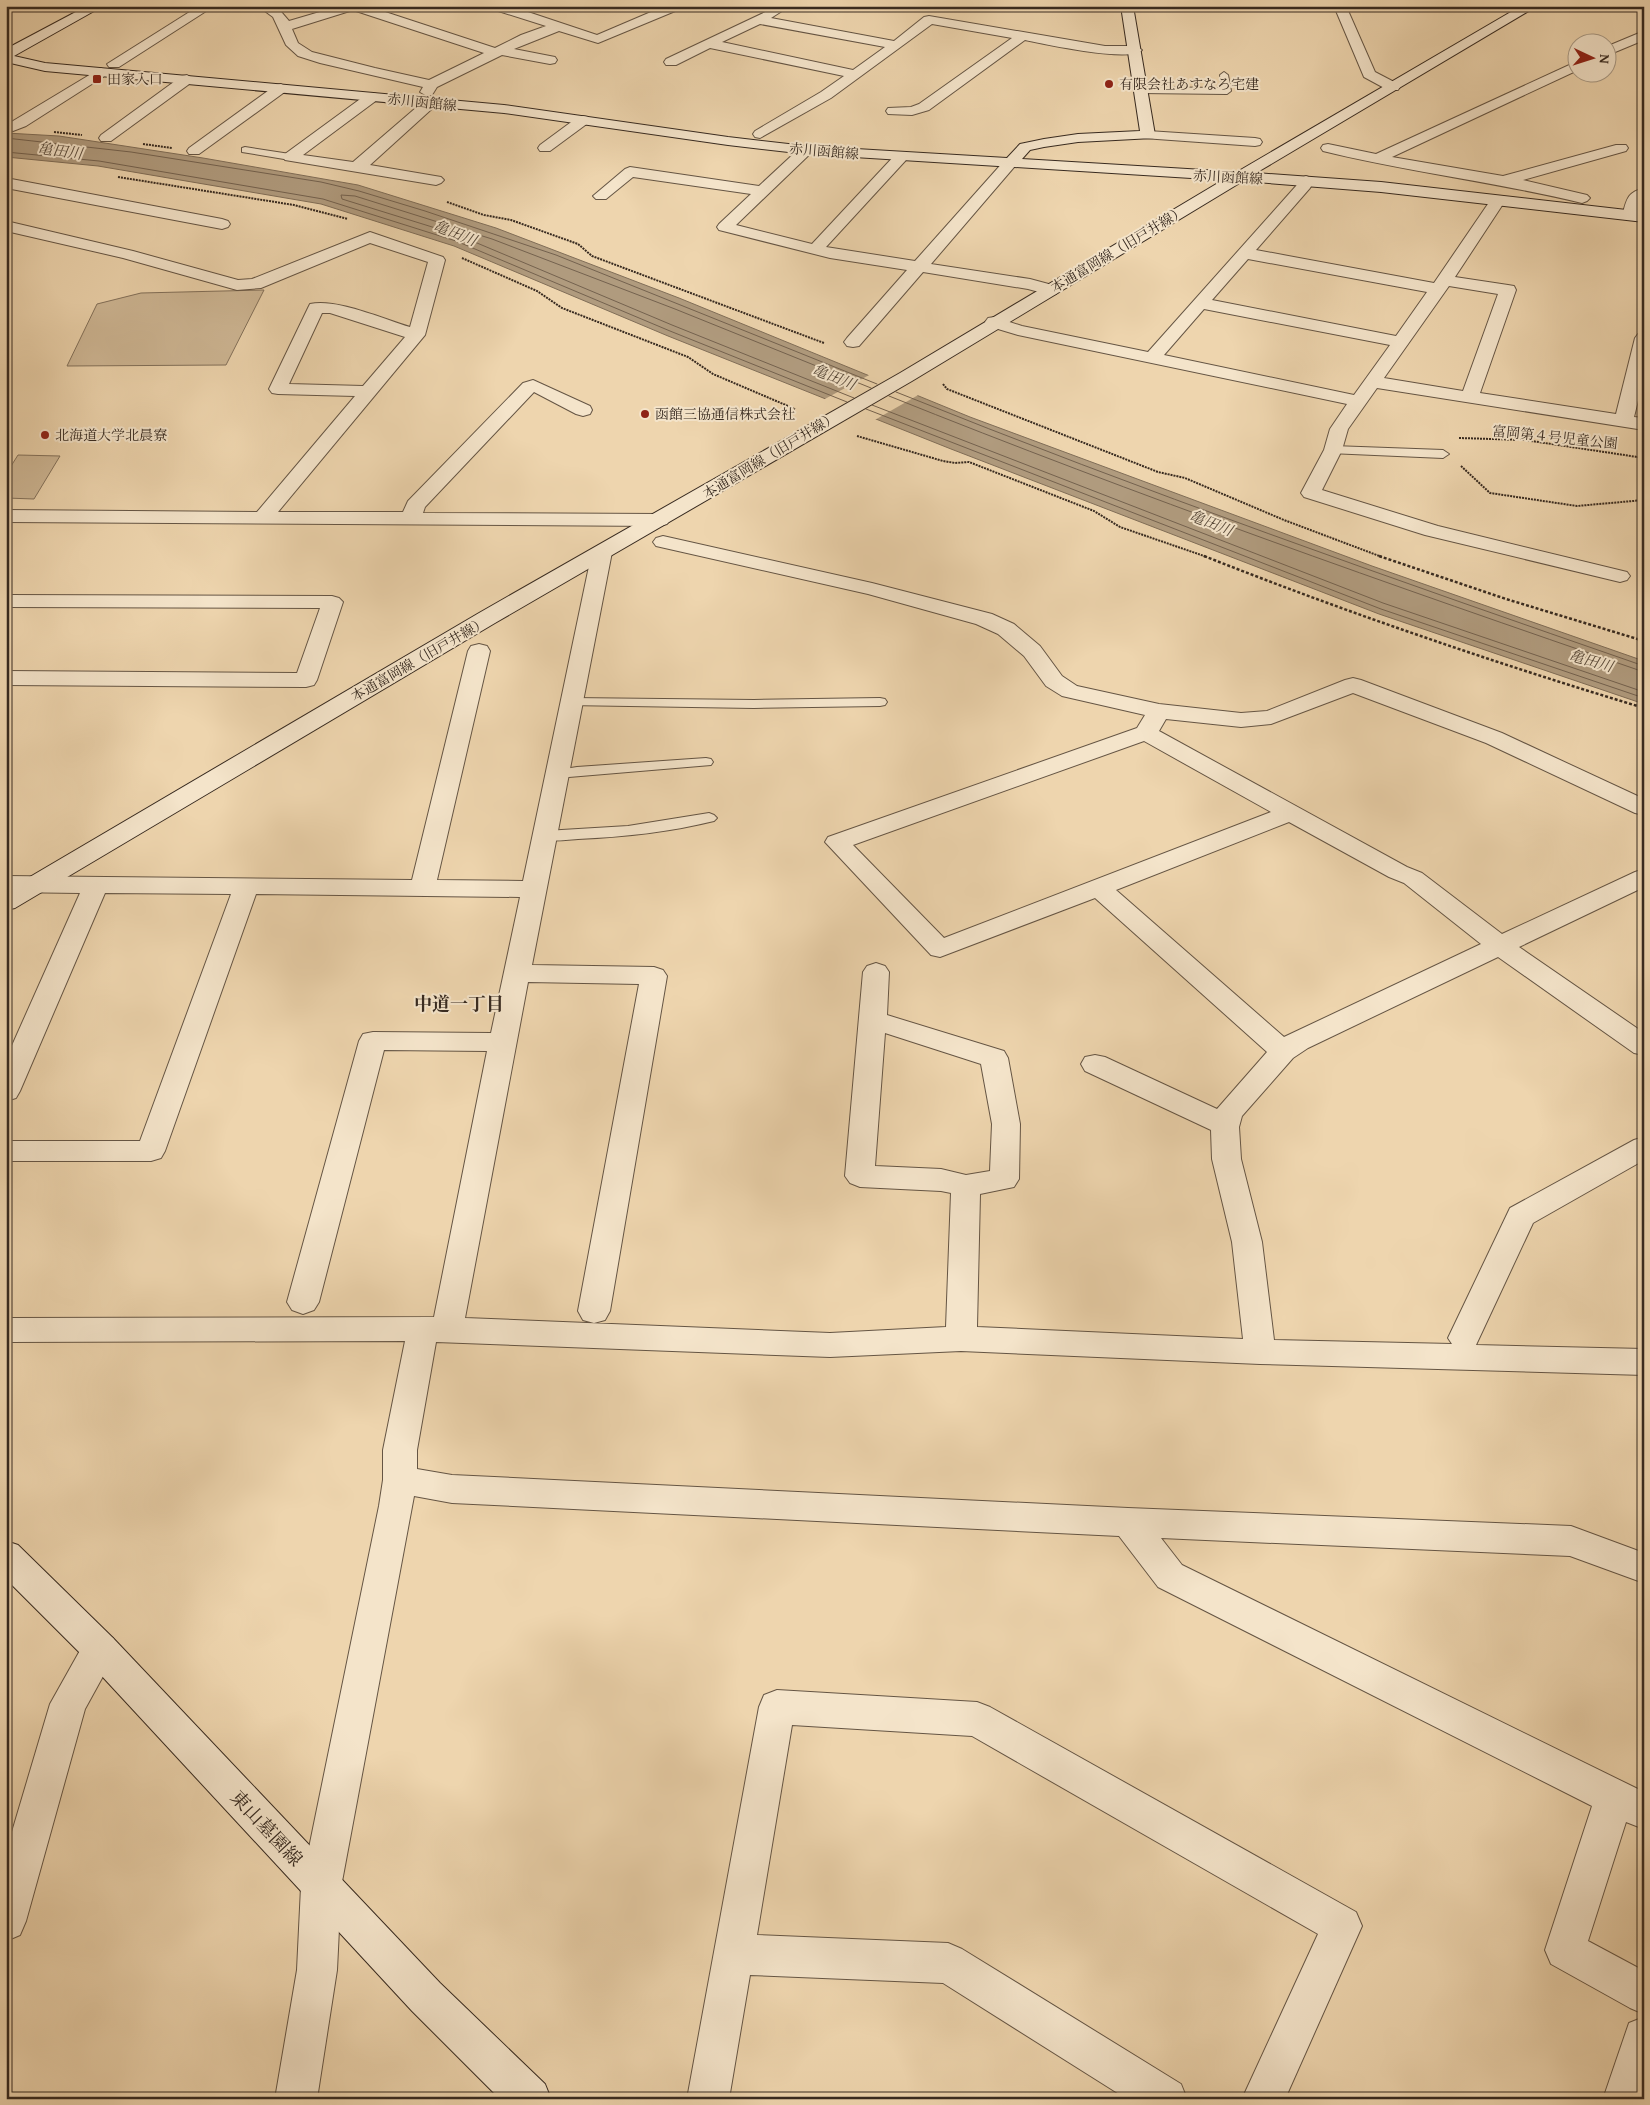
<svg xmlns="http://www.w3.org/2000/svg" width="1650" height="2105" font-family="'Gentium Book Plus','Noto Serif JP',serif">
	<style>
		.green { fill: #cfb896; stroke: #83715b }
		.water { fill: #b09b7e; stroke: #806e58 }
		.pier { fill: #eed5ae }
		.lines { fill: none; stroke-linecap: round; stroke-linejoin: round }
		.shore { stroke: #74624f; stroke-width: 1 }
		.lane-casing { stroke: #655544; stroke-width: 2 }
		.street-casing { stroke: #655544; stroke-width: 2 }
		.secondary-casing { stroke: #372a20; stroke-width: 2 }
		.path-far1 { stroke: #372a20; stroke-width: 2; stroke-dasharray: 2 1; stroke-linecap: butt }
		.path { stroke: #372a20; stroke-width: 2.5; stroke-dasharray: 3 2; stroke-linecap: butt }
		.lane { fill: #f4e4ca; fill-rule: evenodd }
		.street { fill: #f4e4ca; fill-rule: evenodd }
		.secondary { fill: #f4e4ca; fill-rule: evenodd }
		.poi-dot { fill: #8f2418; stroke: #f4e4ca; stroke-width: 2 }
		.labels { text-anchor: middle; stroke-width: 4; stroke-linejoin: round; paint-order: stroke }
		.far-poi-label { font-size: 14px; fill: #372a20; stroke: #f4e4ca; text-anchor: start }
		.far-street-label { font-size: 14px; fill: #372a20; stroke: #f4e4ca }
		.far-water-label { font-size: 15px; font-style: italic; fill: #5b4c3c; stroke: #f4e4ca }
		.neighbourhood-label { font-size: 18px; font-weight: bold; fill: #372a20; stroke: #f4e4ca }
		.near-street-label { font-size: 19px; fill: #372a20; stroke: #f4e4ca }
	</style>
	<rect width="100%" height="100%" fill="#eed5ae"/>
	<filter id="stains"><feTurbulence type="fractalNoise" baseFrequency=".004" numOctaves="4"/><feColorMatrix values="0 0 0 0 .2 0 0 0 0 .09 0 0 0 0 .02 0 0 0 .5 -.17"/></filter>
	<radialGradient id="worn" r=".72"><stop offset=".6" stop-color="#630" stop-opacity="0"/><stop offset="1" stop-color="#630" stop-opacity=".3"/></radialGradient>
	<g class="green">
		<path d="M264 290 226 365 67 366 97 304 141 293Z"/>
		<path d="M18 455 60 456 34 499 6 498V474Z"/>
	</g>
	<path class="water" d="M6 133 59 136 203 158 358 185 496 228 679 298 970 417 1372 566 1644 661V704L1379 614 951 449 668 336 454 246 321 204 98 166 6 157Z"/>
	<path class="pier" d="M871 374 920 394 873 421 823 400Z"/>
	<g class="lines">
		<g class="shore">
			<path d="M6 138 131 152 321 182 359 191 425 211 556 255 877 384"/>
			<path d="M6 152 99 161 323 199 456 241 670 331 847 402"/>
			<path d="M896 392C1142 491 1393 579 1644 666"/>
			<path d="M889 396C1138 496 1391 585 1644 672"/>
			<path d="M854 398 672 325 458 235 342 199 341 195 355 196 492 239 675 309 871 388"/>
			<path d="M872 405 1383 603 1644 692"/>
			<path d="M866 409 1381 609 1644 698"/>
		</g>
		<defs>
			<g id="lane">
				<path d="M1224 72 1228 75 1231 91 1227 94 1140 93 1136 90 1140 87 1222 88 1220 75Z"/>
				<path d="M245 147 290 154 295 157 290 160 242 152V148Z"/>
				<path d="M1333 446 1443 450 1449 454 1443 458 1329 453 1327 450 1329 447Z"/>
				<path d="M572 698 754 700 880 698 885 699 887 702 885 705 880 706 754 708 567 705 565 702 567 699Z"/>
				<path d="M706 758 711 759 713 762 711 765 557 778 552 777 550 774 552 771 577 767Z"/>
				<path d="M709 813 714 815 717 818 714 821C670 832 623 837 578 839 565 840 551 842 540 839L537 836 540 833 545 831 628 826Z"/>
			</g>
			<g id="street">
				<path d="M199 6H214L119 67H109L107 64Z"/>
				<path d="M258 6 277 7 289 21 340 6H367L495 48 521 35 546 26 492 9 490 6H510L597 35 665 6H682L680 9 598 43 559 31 514 49 555 57 557 60 555 63 550 64 502 55 437 87 432 95 427 96 420 92 423 87 320 63 298 56 286 45 273 17ZM353 10 484 53 429 80 375 68 312 52 298 43 292 29Z"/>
				<path d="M1334 6H1346L1375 72 1398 84 1400 87 1398 90H1388L1364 77Z"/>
				<path d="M776 7 782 11 771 18 894 41 924 17 929 16 1105 46H1135L1142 50C1131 63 1044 44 1025 40L929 110 912 115 888 114 886 111 888 108 911 107 919 104 1012 38 932 24 831 98 760 138 755 137 753 134 755 131 821 92 844 76 710 48 676 65H666L664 62 666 59ZM760 24 885 47 853 70 722 42Z"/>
				<path d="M1644 31V40L1608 55V46Z"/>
				<path d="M1578 61V70L1392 157 1503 176 1616 145H1626L1628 148 1626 151 1523 180 1587 195 1590 198 1587 201 1582 203C1496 182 1408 172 1323 151L1321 148 1323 145 1328 144 1376 154Z"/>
				<path d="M101 68 108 72 106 75 26 126 13 131 6 128 8 124Z"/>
				<path d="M187 75 194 79 192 82 111 141H101L99 138 101 135 182 76Z"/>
				<path d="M281 84 288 88 286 91 199 154H189L187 151 189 148 276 85Z"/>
				<path d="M372 93 377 94 379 97 377 100 303 155 353 162 425 100H435L437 103 435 106 370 165 441 177 444 180 441 183 436 185 285 160 283 157 285 154 367 94Z"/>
				<path d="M583 116 588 117 590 120 588 123 550 151H540L538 148 540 145 578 117Z"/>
				<path d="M1148 131 1255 138 1260 139 1262 142 1260 145 1255 146 1143 138 1141 135 1143 132Z"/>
				<path d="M806 146 811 147 813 150 811 153 736 225 812 244 896 154H906L908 157 906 160 826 247 915 261 1005 160H1015L1017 163 1015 166 931 264 1030 279 1056 286 1058 290 1056 294 1050 295 1028 289 923 272 859 346 853 347 847 346 844 342 847 338 907 270 830 258 719 230 717 227 719 224 751 194 633 177 606 199H596L593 196 625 169 630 167 759 186 801 147Z"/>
				<path d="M1306 176 1311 178 1314 181 1310 188 1256 250 1434 283 1492 198H1502L1505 201 1455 277 1508 285 1514 286 1516 290 1480 393 1616 414 1635 338 1638 334 1644 333V376L1634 417 1644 418V430L1377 388 1348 429 1342 450 1322 490 1438 526 1627 572 1630 576 1627 580 1620 582 1425 535 1304 497 1301 493 1324 450 1330 429 1347 404 1018 335 988 326 985 322 988 318 994 317 1022 326 1148 352 1296 186 1301 178ZM1248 259 1427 292 1396 336 1212 300ZM1449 286 1498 294 1463 391 1384 378ZM1204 309 1390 345 1354 395 1164 355Z"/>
				<path d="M6 178 222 219 228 221 230 224 228 227 222 229 6 188Z"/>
				<path d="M1644 188C1644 198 1641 210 1636 219H1624L1622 216C1627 200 1626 193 1644 188Z"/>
				<path d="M6 221 133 251 238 280 252 279 370 232 443 257 445 260 425 335 278 512H403L408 501 523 383 533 380 590 406 592 410 590 414 583 416 576 414 534 392 425 507 423 513 660 514 667 516 670 520 667 524 660 526 6 522V510L257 512 355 396 278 394 272 393 269 389 308 308 310 304C336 298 383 319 410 327L428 262 370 243 261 288 237 290 123 258 6 231ZM322 313H330L405 337 363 386 289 384Z"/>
				<path d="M663 536 872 583 992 614 1014 624 1040 646 1062 676 1077 686 1159 704 1241 713 1267 711 1345 680 1353 678 1361 680 1502 733 1644 799V815L1635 813 1486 743 1353 693 1271 724 1241 727 1166 719 1159 731 1407 867 1422 873 1502 934 1635 872 1644 869V887L1519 947 1644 1033V1055L1634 1053 1498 957 1308 1048 1293 1058 1242 1116 1239 1127 1241 1159 1262 1242 1274 1340 1452 1344 1448 1338 1510 1208 1634 1140 1644 1137V1160L1533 1223 1476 1345 1644 1349V1375L1260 1364 961 1351 830 1357 436 1342 417 1450V1469L452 1475 1128 1508 1571 1526 1644 1553V1583L1570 1556 1161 1538 1182 1565 1644 1792V1829L1626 1822 1588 1941 1644 1971V2014L1630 2008 1551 1964 1545 1950 1592 1806 1158 1587 1119 1536 452 1503 414 1496 341 1887 337 1970 317 2099H275L297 1970 301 1887 379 1506 383 1480V1450L405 1341 6 1342V1318L434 1317 487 1051 384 1050 319 1302 314 1310 303 1314 292 1310 287 1302 359 1041 363 1034 373 1032 491 1033 520 897 256 894 165 1151 161 1158 151 1161H6V1141H140L231 894 105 893 20 1091 16 1098 6 1101V1059L80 893 6 892V876L412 880 468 651 471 646 479 644 487 646 490 651 437 880 523 881 592 552 595 548 602 546 609 548 612 552 532 965 654 967 663 970 667 976 610 1311 605 1320 594 1323 583 1320 578 1311 639 984 528 982 465 1318 830 1333 946 1327 951 1193 941 1191 860 1187 850 1183 845 1176 863 972 867 966 876 963 885 966 889 972 887 1015 1004 1051 1008 1058 1020 1124 1019 1179 1014 1187 980 1194 977 1327 1243 1339 1232 1242 1212 1159 1211 1130 1085 1071 1081 1064 1085 1057 1095 1055 1105 1057 1217 1109 1267 1052 1095 898 940 957 931 955 825 842 828 837 1137 728 1145 715 1062 696 1046 686 1024 656 998 634 976 624 868 594 656 546 653 542 656 538ZM1144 741 1271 812 944 938 853 845ZM1289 822 1389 877 1404 883 1481 944 1284 1037 1116 890ZM885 1033 981 1064 992 1124 990 1171 966 1175 941 1169 875 1166Z"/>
				<path d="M6 595 332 596 339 598 343 602 317 680 314 685 306 687 6 685V671L297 673 320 608 6 607Z"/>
				<path d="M100 1633 113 1638 118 1649 85 1709 26 1921 20 1935 6 1941V1852L50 1704 87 1638Z"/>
				<path d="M777 1690 977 1702 990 1707 1356 1912 1362 1926 1285 2099H1242L1318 1934 972 1736 792 1725 757 1935 948 1943 962 1949 1181 2084 1187 2099H1127L943 1983 750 1975 729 2099H687L759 1707 764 1695Z"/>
				<path d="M1644 2017V2099H1603L1629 2023Z"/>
			</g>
			<g id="secondary">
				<path d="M87 6H103L14 56 45 63 504 105 728 137 806 146 1007 158 1020 144 1044 139 1078 134 1140 131 1121 6H1133L1155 135 1153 138 1078 142 1044 147 1030 150 1022 159 1237 172 1521 6H1537L1256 173 1381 182 1644 212V222L1381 192 1243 181 912 381 495 623 15 908 6 910V891L479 613 900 373 1223 180 806 154 728 145 504 113 45 71 6 62V49Z"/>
				<path d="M6 1541 18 1545 113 1638 440 1983 545 2084 551 2099H500L412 2011 87 1660 6 1579Z"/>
			</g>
		</defs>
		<use href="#lane" class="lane-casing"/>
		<use href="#street" class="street-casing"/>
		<use href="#secondary" class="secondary-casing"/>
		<g class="path-far1">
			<path d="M54 132 82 135"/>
			<path d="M143 144 172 148"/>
			<path d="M118 177 294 205 348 219"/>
			<path d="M447 202 484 215 511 220 578 244 592 256 824 343"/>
			<path d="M462 258 537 291 562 308 688 357 713 374 795 409"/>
			<path d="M943 384 947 389 1158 472 1185 478 1284 520 1382 557"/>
			<path d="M857 436 943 461 955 463 969 462 1094 511 1120 527 1207 557"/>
			<path d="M1459 438 1525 440 1644 458"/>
			<path d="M1461 466 1490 493 1577 506 1644 500"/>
		</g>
		<g class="path">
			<path d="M1204 556C1348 613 1495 663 1644 708"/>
			<path d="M1379 556 1506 599 1644 641"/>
		</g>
		<use href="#lane" class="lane"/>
		<use href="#street" class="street"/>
		<use href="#secondary" class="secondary"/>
	</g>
	<g class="poi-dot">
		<rect x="92" y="74" width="10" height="10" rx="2.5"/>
		<circle cx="1109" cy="84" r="5"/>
		<circle cx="645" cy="414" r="5"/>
		<circle cx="45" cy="435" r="5"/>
	</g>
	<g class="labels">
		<g class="far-poi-label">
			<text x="107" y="84">田家入口</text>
			<text x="1119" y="89">有限会社あすなろ宅建</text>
			<text x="655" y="419">函館三協通信株式会社</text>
			<text x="55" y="440">北海道大学北晨寮</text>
		</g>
		<g class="far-street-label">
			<text transform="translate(422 102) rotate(6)" y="5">赤川函館線</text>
			<text transform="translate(824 151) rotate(5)" y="5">赤川函館線</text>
			<text transform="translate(1228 177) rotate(3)" y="5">赤川函館線</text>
			<text transform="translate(1118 249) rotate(-31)" y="5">本通富岡線（旧戸井線）</text>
			<text transform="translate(1555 437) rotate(6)" y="5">富岡第４号児童公園</text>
			<text transform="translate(770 455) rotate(-31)" y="5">本通富岡線（旧戸井線）</text>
			<text transform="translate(419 659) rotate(-30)" y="5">本通富岡線（旧戸井線）</text>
		</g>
		<g class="far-water-label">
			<text transform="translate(60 151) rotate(8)" y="5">亀田川</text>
			<text transform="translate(455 233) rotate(22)" y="5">亀田川</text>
			<text transform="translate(834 377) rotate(22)" y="5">亀田川</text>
			<text transform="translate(1211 523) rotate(22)" y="5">亀田川</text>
			<text transform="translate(1591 661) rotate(16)" y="5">亀田川</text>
		</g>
		<g class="neighbourhood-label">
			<text x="459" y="1010">中道一丁目</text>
		</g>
		<g class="near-street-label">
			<text transform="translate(267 1828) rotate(47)" y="7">東山墓園線</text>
		</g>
	</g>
	<rect width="1650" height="2105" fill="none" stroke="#eed5ae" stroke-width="25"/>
	<rect x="8" y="8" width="1635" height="2090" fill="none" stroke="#372a20" stroke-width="2.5"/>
	<rect x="12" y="12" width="1625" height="2080" fill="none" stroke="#372a20"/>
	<g transform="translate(1592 58) rotate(94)"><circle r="24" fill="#f4e4ca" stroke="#a89a86"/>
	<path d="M0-4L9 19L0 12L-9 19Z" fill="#8f2418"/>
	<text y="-8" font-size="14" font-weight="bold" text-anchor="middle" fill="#372a20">N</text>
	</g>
	<rect width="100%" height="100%" filter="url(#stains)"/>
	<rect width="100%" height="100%" fill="url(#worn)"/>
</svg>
